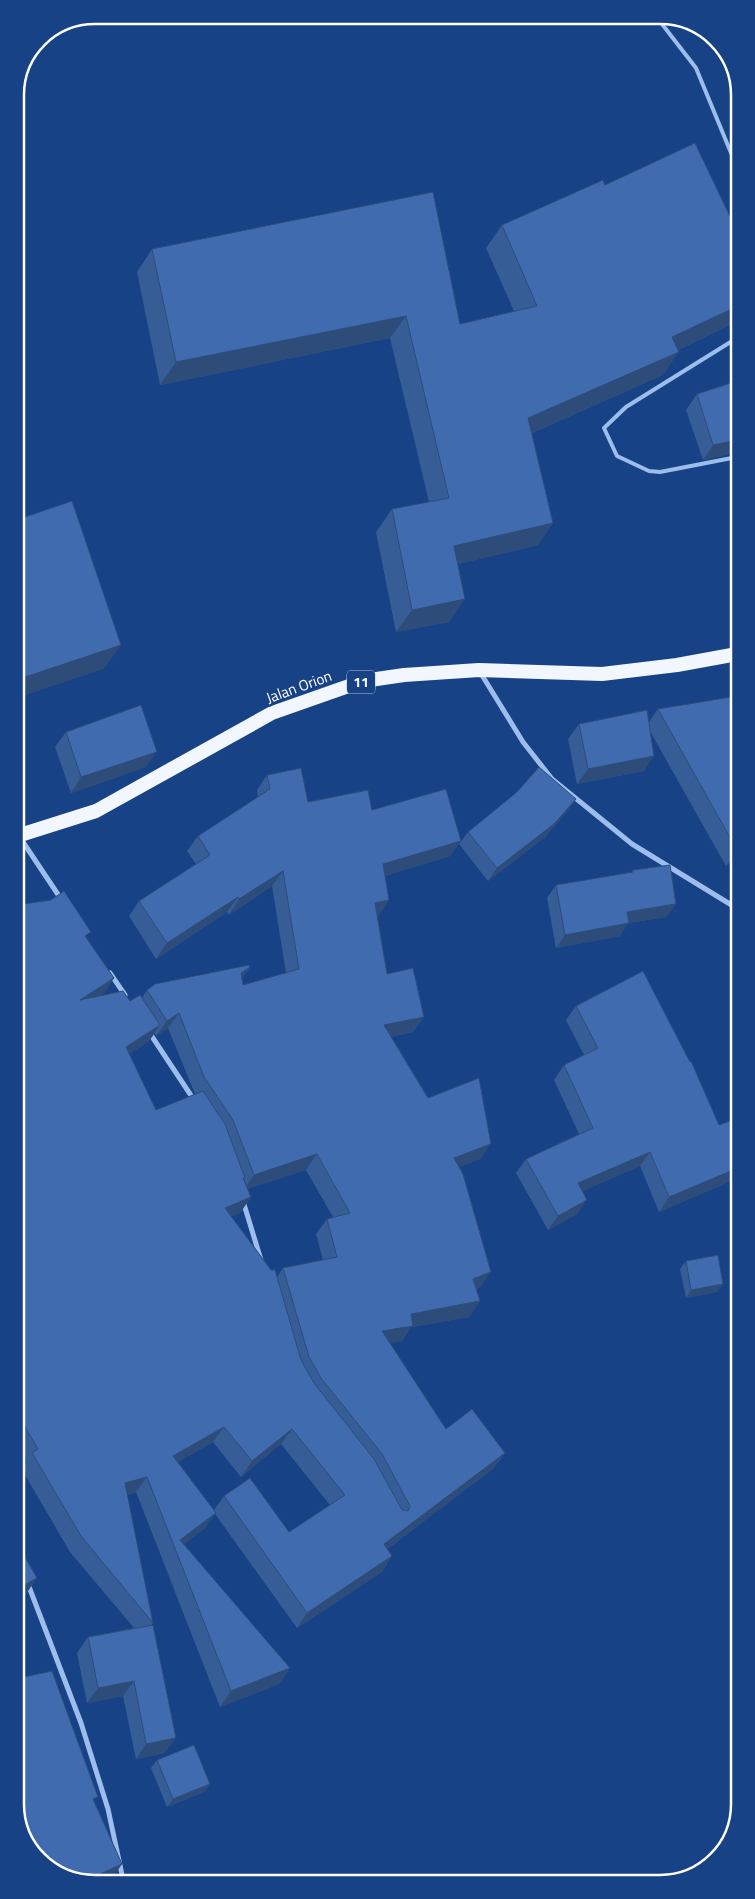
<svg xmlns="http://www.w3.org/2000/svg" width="755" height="1899" font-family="'Titillium Web',sans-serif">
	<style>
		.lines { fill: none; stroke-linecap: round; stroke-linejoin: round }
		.service { stroke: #9dbded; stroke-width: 4 }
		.minor { stroke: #9dbded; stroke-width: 5 }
		.trunk { stroke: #f1f6ff; stroke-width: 14 }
		.wall { fill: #375d96; fill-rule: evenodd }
		.shaded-wall { fill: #2d4c7a }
		.building { fill: #406caf; stroke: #2d4c7a }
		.labels { text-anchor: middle; stroke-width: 5; stroke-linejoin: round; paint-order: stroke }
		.shield { fill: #174285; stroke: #b9c6da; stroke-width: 1 }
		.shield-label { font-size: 14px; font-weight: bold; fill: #fff }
		.street-label { font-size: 15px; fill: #fff; stroke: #174285 }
		.rim { fill: none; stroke: #fff; stroke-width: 2.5 }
	</style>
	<rect width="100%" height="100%" fill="#174285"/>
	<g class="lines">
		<g class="service">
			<path d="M655 15 696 68 736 165"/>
			<path d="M737 338 626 407 604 428 617 456 649 471 660 472 737 457"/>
		</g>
		<g class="minor">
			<path d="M480 672 523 742 552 779 632 844 738 909"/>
			<path d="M19 836 61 899"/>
			<path d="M110 973 125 995"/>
			<path d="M149 1032 194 1100"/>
			<path d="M243 1201 261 1260"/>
			<path d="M28 1584 81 1723 108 1809 124 1884"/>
		</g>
		<path class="trunk" d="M17 836 96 811 272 713 363 681 404 675 479 670 602 674 677 665 737 654"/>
	</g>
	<g class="wall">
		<path d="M605 185 736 229V322L678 350 663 375 532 433 553 523 538 545 458 564 449 622 396 632 376 532 392 509 429 502 390 338 160 385 137 272 152 249 460 324 514 311 486 248 502 225Z"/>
		<path d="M737 381V451L722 456 703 460 686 410 697 394Z"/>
		<path d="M737 696 738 859 726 866 651 733 644 771 577 784 568 739 579 724 649 722 658 709Z"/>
		<path d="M66 732 146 767 71 793 55 747Z"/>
		<path d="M267 775 308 802 372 810 450 856 385 876 379 916H377L387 974 424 1017 413 1032 391 1037 428 1098 480 1159 459 1167 480 1287 476 1289 480 1301 469 1317 411 1327 402 1341 390 1343 446 1429 505 1453 494 1468 387 1549 392 1556 382 1572 297 1628 215 1514 205 1528 184 1544 290 1668 279 1684 220 1707 136 1492 127 1495 153 1623 151 1625 165 1753 136 1759 123 1696 87 1703 77 1653 88 1637 134 1628 70 1552 21 1468 26 1462 18 1448 17 905 87 938 114 978 104 993 99 996 130 1001 142 998 147 990 250 967 242 978 243 985 286 973 272 886 229 915 227 912 156 959 129 916 139 901 196 864 187 851 198 836 258 797 257 790ZM168 1028 195 1094 156 1110 129 1054 149 1041 155 1033 156 1036ZM306 1170 333 1217 327 1219 316 1234 323 1260 283 1268 277 1277 271 1270 231 1216 240 1213 251 1197 247 1189ZM213 1442 241 1477 281 1444 330 1505 289 1532 224 1496 214 1510 178 1462Z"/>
		<path d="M567 812 545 837 488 881 459 844 468 832Z"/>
		<path d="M633 870 667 917 628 923 620 936 556 948 547 898 556 885 631 872Z"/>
		<path d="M576 1006 719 1125 738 1140V1178L659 1212 640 1166 582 1191 577 1214 548 1230 516 1173 526 1159 579 1134 554 1080 564 1065 584 1055 566 1020Z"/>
		<path d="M686 1261 723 1284 717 1292 686 1298 680 1269Z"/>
		<path d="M157 1760 210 1784 204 1792 167 1807 151 1768Z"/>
	</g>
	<g class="shaded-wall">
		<path d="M736 307V322L656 360 672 337Z"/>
		<path d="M406 316 390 338 160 385 176 362Z"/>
		<path d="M679 352 663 375 513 441 528 418Z"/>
		<path d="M737 440V451L722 456 703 460 713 445Z"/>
		<path d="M553 523 538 545 438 569 454 546Z"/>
		<path d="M465 599 449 622 396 632 412 610Z"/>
		<path d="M121 645 104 669 17 698 16 680Z"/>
		<path d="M21 746 17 752V747Z"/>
		<path d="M157 752 146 767 71 793 81 777Z"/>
		<path d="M654 756 644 771 577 784 588 769Z"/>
		<path d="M576 799 567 812 545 837 488 881 497 868Z"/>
		<path d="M461 841 450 856 372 880 383 864Z"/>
		<path d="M737 850H738V859L726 866Z"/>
		<path d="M283 871 272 886 229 915 239 899Z"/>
		<path d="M238 897 227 912 156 959 167 943Z"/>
		<path d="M389 900 379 916 364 918 375 903Z"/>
		<path d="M676 904 667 917 628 923 620 936 556 948 565 935 627 912Z"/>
		<path d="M250 967 239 982 241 973Z"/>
		<path d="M114 978 104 993 70 1016 80 1000Z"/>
		<path d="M179 1013 168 1028 156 1036 167 1021Z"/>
		<path d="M424 1017 413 1032 373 1041 384 1025Z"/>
		<path d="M160 1025 149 1041 115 1063 126 1047Z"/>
		<path d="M491 1144 480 1159 444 1173 454 1158Z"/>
		<path d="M650 1152 640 1166 568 1198 578 1183Z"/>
		<path d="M317 1154 306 1170 243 1190 254 1175Z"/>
		<path d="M738 1168V1178L659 1212 669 1197Z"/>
		<path d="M251 1197 240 1213 214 1223 225 1208Z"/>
		<path d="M587 1200 577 1214 548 1230 558 1216Z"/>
		<path d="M491 1272 480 1287 463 1294 473 1279Z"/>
		<path d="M723 1284 717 1292 686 1298 691 1290Z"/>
		<path d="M480 1301 469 1317 411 1327 402 1341 371 1347 382 1331 411 1314Z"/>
		<path d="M224 1427 213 1442 162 1471 173 1456Z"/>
		<path d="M292 1429 281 1444 241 1477 252 1461Z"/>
		<path d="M505 1453 494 1468 373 1559 384 1544Z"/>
		<path d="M147 1477 136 1492 114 1499 125 1483Z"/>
		<path d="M216 1513 205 1528 176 1551 180 1540Z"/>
		<path d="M392 1556 382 1572 297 1628 307 1613Z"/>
		<path d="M37 1578 26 1594 19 1598V1588Z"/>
		<path d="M290 1668 279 1684 220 1707 231 1691Z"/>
		<path d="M134 1681 123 1696 87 1703 98 1688Z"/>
		<path d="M176 1738 165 1753 136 1759 146 1744Z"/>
		<path d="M210 1784 204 1792 167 1807 173 1799Z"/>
		<path d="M122 1864 112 1879 101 1884H89L83 1882Z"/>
	</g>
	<g class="building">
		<path d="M695 143 736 229V307L672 337 679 352 528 418 553 523 454 546 465 599 412 610 392 509 449 498 406 316 176 362 152 249 433 192 460 324 537 306 502 225 603 180 605 185Z"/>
		<path d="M737 381V440L713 445 697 394Z"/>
		<path d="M72 501 121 645 16 680V520Z"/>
		<path d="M737 696 738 850H737L658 709Z"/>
		<path d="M141 705 157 752 81 777 66 732Z"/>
		<path d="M647 710 654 756 588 769 579 724Z"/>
		<path d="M17 733 21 746 17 747Z"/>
		<path d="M539 767 576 799 554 824 497 868 468 832 517 792Z"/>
		<path d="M301 768 308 802 368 790 372 810 446 789 461 841 383 864 389 900 375 903 387 974 413 968 424 1017 384 1025 428 1098 479 1078 491 1144 454 1158 463 1174 491 1272 473 1279 480 1301 411 1314 413 1326 382 1331 446 1429 472 1409 505 1453 384 1544 392 1556 307 1613 224 1496 250 1478 289 1532 345 1495 292 1429 252 1461 224 1427 173 1456 216 1513 180 1540 290 1668 231 1691 147 1477 125 1483 153 1623 81 1536 32 1453 38 1449 18 1415 17 905 51 900 64 891 91 932 85 936 114 978 80 1000 123 991 130 1001 140 995 160 1025 126 1047 156 1110 203 1091 225 1124 245 1178H243L251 1197 225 1208 271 1270H275L301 1360 314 1383 374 1459 402 1510 408 1511 410 1506 382 1454 321 1378 309 1357 283 1268 337 1257 327 1219 350 1213 317 1154 254 1175 233 1120 204 1077 179 1013 167 1021 147 990 155 984 249 965 250 967 241 973 243 985 299 969 283 871 239 899 238 897 167 943 139 901 210 855 198 836 270 789 267 775Z"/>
		<path d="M670 865 676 904 627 912 629 923 565 935 556 885 633 872V870Z"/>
		<path d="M643 971 690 1062 691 1061 719 1125 730 1121 738 1140V1168L669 1197 650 1152 578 1183 587 1200 558 1216 526 1159 593 1128 564 1065 598 1048 576 1006Z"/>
		<path d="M718 1255 723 1284 691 1290 686 1261Z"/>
		<path d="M18 1545 37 1578 19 1588Z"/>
		<path d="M153 1625 176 1738 146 1744 134 1681 98 1688 88 1637Z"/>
		<path d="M52 1671 98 1797 93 1799 122 1864 83 1882 46 1867 19 1830V1678Z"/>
		<path d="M194 1745 210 1784 173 1799 157 1760Z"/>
	</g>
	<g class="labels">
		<rect class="shield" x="347" y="670.5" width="28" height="23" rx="4"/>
		<g class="shield-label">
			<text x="361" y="687">11</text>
		</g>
		<g class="street-label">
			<text transform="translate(299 687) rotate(-20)" y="5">Jalan Orion</text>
		</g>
	</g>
	<path d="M0 0H755V1899H0ZM95 24H660A71 71 0 0 1 731 95V1804A71 71 0 0 1 660 1875H95A71 71 0 0 1 24 1804V95A71 71 0 0 1 95 24Z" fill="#174285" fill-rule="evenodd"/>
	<path class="rim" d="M95 24H660A71 71 0 0 1 731 95V1804A71 71 0 0 1 660 1875H95A71 71 0 0 1 24 1804V95A71 71 0 0 1 95 24Z"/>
</svg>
